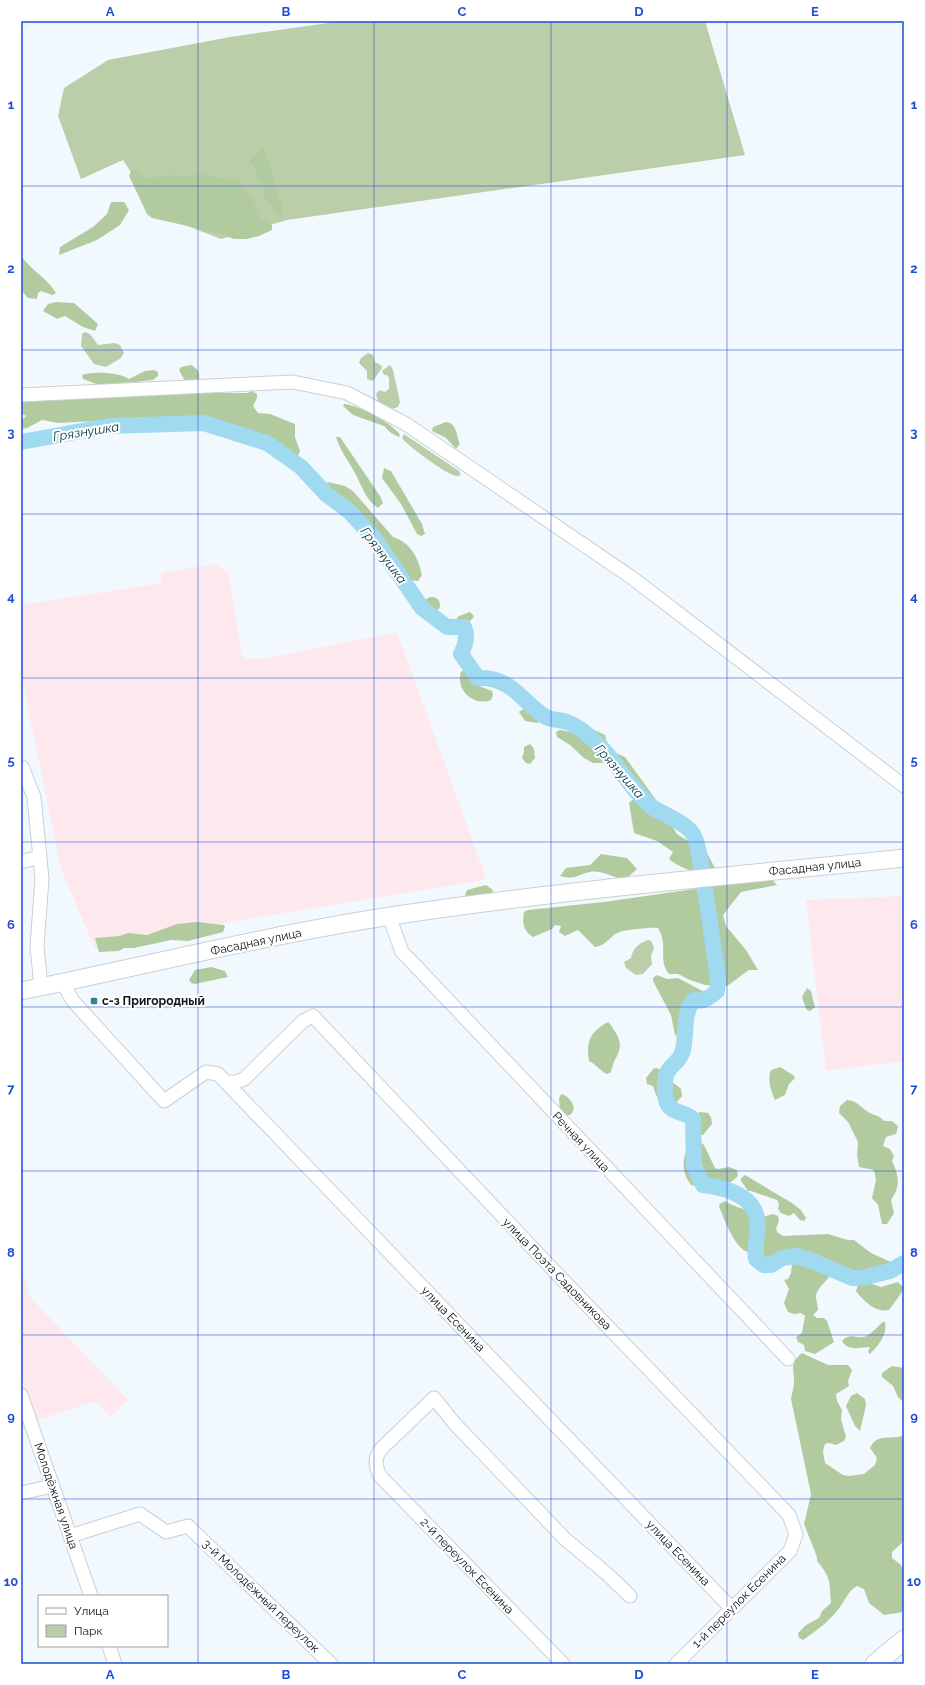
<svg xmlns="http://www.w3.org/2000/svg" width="925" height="1685" font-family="Raleway,sans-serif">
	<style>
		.industrial { fill: #fde8ed }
		.green { fill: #baceaa }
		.forest { fill: #b2cb9e }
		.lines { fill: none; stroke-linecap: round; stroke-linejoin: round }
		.river { stroke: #a0daf1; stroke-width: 16 }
		.minor-casing { stroke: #c8d0d7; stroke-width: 15 }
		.major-casing { stroke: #c8d0d7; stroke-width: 19 }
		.highway-casing { stroke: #c8d0d7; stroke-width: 21 }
		.minor { stroke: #fff; stroke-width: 13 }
		.major { stroke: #fff; stroke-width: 17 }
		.highway { stroke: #fff; stroke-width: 19 }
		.grid { fill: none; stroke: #1d4ed8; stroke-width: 1; stroke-opacity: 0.55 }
		.poi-dot { fill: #3d7d91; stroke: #fff; stroke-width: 1.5 }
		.labels { text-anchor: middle; stroke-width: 4; stroke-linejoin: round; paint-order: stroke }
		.street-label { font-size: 12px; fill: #111416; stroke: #fff }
		.poi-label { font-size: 12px; font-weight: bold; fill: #111416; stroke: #fff; text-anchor: start }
		.water-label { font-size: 13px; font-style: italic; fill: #003545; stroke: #fff }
		.neatline { fill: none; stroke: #1d4ed8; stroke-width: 1.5 }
		.grid-label { font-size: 13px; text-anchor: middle; font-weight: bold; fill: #1d4ed8 }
	</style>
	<rect width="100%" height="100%" fill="#f2f9fe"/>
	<g class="industrial">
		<path d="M216 564 229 574 242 656 246 659 267 658 397 632 485 875 483 880 235 921 95 949 61 869 21 673V605L162 583 161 573Z"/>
		<path d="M904 896V1061L826 1071 806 900Z"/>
		<path d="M21 1276H24L30 1297 128 1400 110 1417 96 1401 35 1421 21 1376Z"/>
	</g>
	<g class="green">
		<path d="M342 21H705L745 155 287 220 221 239 159 215 123 160 81 179 58 116 64 88 108 60 230 37Z"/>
		<path d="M85 332 90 334 98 345 115 343 120 345 124 353 121 358 106 367 94 364 81 346 82 334Z"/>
		<path d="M368 353 373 355 375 362 381 365 382 368 373 381 367 379V371L359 363 361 358Z"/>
		<path d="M390 365 393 370 400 402 398 407 392 409 378 402 376 394 379 390 385 392 389 389V378L387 375H384L382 371Z"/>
		<path d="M404 434 459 471 461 474 459 476C457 476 455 476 453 475 447 474 405 444 402 438Z"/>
		<path d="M648 940 651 941 654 947 651 957 652 964 643 974 636 975 626 968 624 962 631 958C633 948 638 944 648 940Z"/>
	</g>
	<g class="forest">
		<path d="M261 147 264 148 266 153 283 211 281 215 275 212 271 203 263 198 265 188 257 177 254 166 250 162C252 156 258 153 261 147Z"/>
		<path d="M135 170 147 178 171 175 186 177 200 174 217 178 238 180 251 195 262 219 270 222 272 226V230L259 236 247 239H234L210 231 152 218 147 214 129 176 131 171Z"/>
		<path d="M111 202H124L129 210 120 225 97 240 59 255 60 247 93 227 107 214Z"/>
		<path d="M21 256C31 270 47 278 56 293L52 295 41 291 38 293 37 299 28 298 21 290Z"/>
		<path d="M56 302 74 303 98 324 95 331 83 327 65 316 57 319 43 311 48 304Z"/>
		<path d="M191 365C198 369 200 372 199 380L185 381 179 370 181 367Z"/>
		<path d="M154 370 158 372V376L153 380 107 385 96 384 83 379 82 375C92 371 120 372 129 379L145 371Z"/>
		<path d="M252 391 257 394V398L253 406 258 413 270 414 295 424V437L300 451 298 456 294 457 286 453 260 436 210 421 170 417 58 423 42 420 27 428 21 429V421L26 416 21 413V402L185 393H247Z"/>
		<path d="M344 404C356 404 394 424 400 435L399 437 391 433 384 426 353 415 343 406Z"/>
		<path d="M446 422C457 423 456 435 460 444L456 449 446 438 432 431 433 427Z"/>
		<path d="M336 437H340L380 496 383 503 378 508C366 500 362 487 356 475 349 461 341 453 336 437Z"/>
		<path d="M384 468 391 471 422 524 425 534 421 536 417 534 401 504 382 478Z"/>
		<path d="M328 482 345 486 353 491 393 537C411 543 418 557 422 575L418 581 411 580 396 563 386 542 375 528 364 521 353 508 328 490 325 485Z"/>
		<circle cx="432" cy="605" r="8"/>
		<path d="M470 612 474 616C471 622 460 629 453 628L452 624 459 616Z"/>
		<path d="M464 670 470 672 474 684 492 691 493 695 491 700C474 707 455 690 461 672Z"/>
		<path d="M527 707 533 708 541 715V720L537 723 525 721 519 712Z"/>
		<path d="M588 727 605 735 609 750 625 757 659 804 677 834 707 853 716 870C699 875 683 870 669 859L673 852 657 841 634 833 629 803 641 791 613 763H593L584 758 570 745 557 737 556 732 560 730 581 734Z"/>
		<path d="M530 744 534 749 535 758 530 764 526 763 522 758 524 752V747Z"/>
		<path d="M601 854 627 858 637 869 628 877 621 879C611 876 600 870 590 872 575 875 578 880 560 876L566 868 590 865Z"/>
		<path d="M771 878 777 885 741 892 723 915 726 926 746 950 758 970H749L727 986 705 985 690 980 678 974H669C657 960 669 946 658 928 652 927 625 930 620 932 610 935 608 945 595 947L578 930 565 936 559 932 561 926 555 925 552 929 533 937C523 931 522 923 524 912L528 910 604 902Z"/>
		<path d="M486 885 493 890 492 894 466 898 465 895 467 890Z"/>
		<path d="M197 922 224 925 225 927 223 932 188 941 171 940 134 948H124L119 951 99 952 95 938 120 936 128 933 147 935 177 924Z"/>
		<path d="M211 967 225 971 228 977 195 984 191 983 189 980 195 970Z"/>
		<path d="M657 975 667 979 678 978 708 994 704 998 692 999 686 1008 684 1034 680 1037 675 1035 671 1015 653 981V978Z"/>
		<path d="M807 988 811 991 815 1007 810 1011 806 1009 802 997Z"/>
		<path d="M608 1022C612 1025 613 1029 616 1033 626 1051 614 1055 611 1072L607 1074C600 1071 597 1065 589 1061 586 1041 590 1032 608 1022Z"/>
		<path d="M780 1067 793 1075 795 1078 789 1084 785 1095 775 1100C771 1092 767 1079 771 1070Z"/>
		<path d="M654 1068C663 1068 665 1075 670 1080 673 1084 678 1085 681 1089L682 1096 674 1105H665L656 1095 653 1086 647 1084 646 1078Z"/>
		<path d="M561 1094C569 1096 579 1107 570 1115H566L560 1110 559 1099Z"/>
		<path d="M847 1100C857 1100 862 1109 870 1113 876 1116 879 1115 884 1121H892L898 1126 896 1134 886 1137 883 1146 890 1149 894 1156 892 1161C899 1176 901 1186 891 1200L894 1213 887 1224H882L878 1205 872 1198 876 1180 874 1170 859 1167 857 1155 858 1142 848 1122 839 1113 840 1106Z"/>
		<path d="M700 1112 708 1113 711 1117 712 1124 703 1135C693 1134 695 1126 694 1117Z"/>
		<path d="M699 1141 704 1145 715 1168 718 1169 729 1167 737 1170 738 1176C725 1189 716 1187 700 1185 697 1185 694 1186 691 1185 681 1172 681 1157 691 1143Z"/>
		<path d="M745 1175 792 1203 801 1210 806 1218 804 1221 800 1220 794 1213 789 1216 781 1213 778 1209 779 1204 777 1200 751 1191H748L741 1181V1178Z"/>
		<path d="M725 1201C732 1206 739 1207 746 1210 761 1216 754 1240 753 1253 736 1254 724 1219 719 1206L720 1204Z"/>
		<path d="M773 1214 778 1216 779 1220 776 1229 778 1233 783 1236 828 1234 848 1240H854L871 1253 891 1262 893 1265 891 1269C880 1273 863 1279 852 1276 845 1274 841 1268 835 1264 825 1259 814 1255 803 1253 798 1252 790 1253 785 1254 777 1256 771 1265 762 1260 754 1256 757 1224 762 1217Z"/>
		<path d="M801 1259C810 1263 827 1268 829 1277 825 1283 816 1289 816 1297 816 1301 818 1305 818 1310L813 1315 817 1318H824L827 1321 834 1342 815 1354 805 1351 804 1345 798 1342 796 1337 802 1333 805 1316 801 1313 794 1314 788 1312 784 1303 789 1289 784 1280 788 1279 791 1273 792 1264 796 1260Z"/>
		<path d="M867 1282 881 1287 898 1282 903 1287 902 1292 889 1310C876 1313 863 1301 856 1291L858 1285Z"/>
		<path d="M883 1322H885C888 1334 878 1346 870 1354L868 1352 870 1347C861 1347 848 1352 842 1341 849 1333 854 1338 863 1337 871 1336 877 1326 883 1322Z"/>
		<path d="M802 1353 828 1365H848L852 1370 848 1381 849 1386 836 1394 837 1401 842 1410 841 1419 846 1437 844 1441 836 1445 829 1443 825 1444 823 1451 825 1463 843 1475 849 1476 864 1474 875 1465 877 1458 870 1448C878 1432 890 1441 904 1435V1541L892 1552V1558L900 1564 904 1570V1612L884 1615 869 1603 864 1589 857 1586C848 1591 846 1599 840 1607 830 1621 816 1631 803 1640L799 1638 798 1633 806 1625 819 1618 822 1611 831 1603C829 1582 832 1579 817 1561V1557L804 1524 811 1494 791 1399C792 1393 794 1387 794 1382 794 1370 789 1363 802 1353Z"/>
		<path d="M892 1366 904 1368V1401H902L898 1397 893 1386 882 1377V1373Z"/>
		<path d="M857 1393 865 1399 866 1405 860 1431 855 1426 846 1406 851 1396Z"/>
	</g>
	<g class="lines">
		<path class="river" d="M21 442 109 426 204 423 267 443 301 467 326 494 350 512 373 537 422 608 447 627H464C468 635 465 646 461 654L478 678C512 677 520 700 544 716 552 721 559 719 567 722 579 726 592 738 601 747 619 766 631 790 652 807 664 815 688 823 694 836 699 846 700 860 702 871 708 907 713 943 718 979L717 991C710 997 703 1003 694 1000 684 1010 686 1031 684 1044 682 1063 672 1062 667 1073 664 1080 664 1096 667 1103 671 1113 686 1112 693 1119L694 1166 703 1185C723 1187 754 1195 757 1219 759 1232 754 1246 756 1259L764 1265H771L782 1258 796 1256 815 1262 852 1278H862L890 1271 904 1263"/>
		<defs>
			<g id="minor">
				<path d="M21 395 293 382 347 393 406 424 631 577 904 786"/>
				<path d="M22 767 34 797 42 879 37 946 41 987"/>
				<path d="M21 862 39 857"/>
				<path d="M389 916 402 952 409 959 788 1359"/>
				<path d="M62 982 73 1001 164 1101 206 1072 218 1074 732 1609"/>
				<path d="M226 1082H236L244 1079 303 1021 313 1016 560 1277 789 1515 796 1534 790 1551 676 1664"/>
				<path d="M21 1395 91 1596"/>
				<path d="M21 1493 52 1486"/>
				<path d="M70 1536 140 1514 166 1532 188 1526 331 1664"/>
				<path d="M109 1646 115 1664"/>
				<path d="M563 1664 380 1476C375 1465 374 1459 381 1449L434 1398 455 1424 565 1539 606 1573 630 1596"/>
			</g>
			<path id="major" d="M21 991C144 966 267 935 391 916 561 890 733 876 904 858"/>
			<path id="highway" d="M875 1664 904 1640"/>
		</defs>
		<use href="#minor" class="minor-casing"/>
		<use href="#major" class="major-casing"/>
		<use href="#highway" class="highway-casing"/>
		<use href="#minor" class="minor"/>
		<use href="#major" class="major"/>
		<use href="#highway" class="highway"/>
	</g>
	<path class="grid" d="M198 21V1664M374 21V1664M551 21V1664M727 21V1664M21 186H904M21 350H904M21 514H904M21 678H904M21 842H904M21 1007H904M21 1171H904M21 1335H904M21 1499H904"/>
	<rect class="poi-dot" x="90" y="997" width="8" height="8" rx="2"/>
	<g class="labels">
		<g class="street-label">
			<text transform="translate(815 867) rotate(-6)" y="4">Фасадная улица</text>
			<text transform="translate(256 942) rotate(-12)" y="4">Фасадная улица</text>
			<text transform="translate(581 1142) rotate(47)" y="4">Речная улица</text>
			<text transform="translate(557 1274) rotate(46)" y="4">улица Поэта Садовникова</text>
			<text transform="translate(453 1319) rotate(46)" y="4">улица Есенина</text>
			<text transform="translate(56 1496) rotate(71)" y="4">Молодёжная улица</text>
			<text transform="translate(678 1553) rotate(46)" y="4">улица Есенина</text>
			<text transform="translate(467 1566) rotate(46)" y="4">2-й переулок Есенина</text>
			<text transform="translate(261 1596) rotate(44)" y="4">3-й Молодёжный переулок</text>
			<text transform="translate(739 1601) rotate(-45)" y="4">1-й переулок Есенина</text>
		</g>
		<g class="poi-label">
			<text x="102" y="1005">с-з Пригородный</text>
		</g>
		<g class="water-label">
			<text transform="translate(86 431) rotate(-9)" y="5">Грязнушка</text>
			<text transform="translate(384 555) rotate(53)" y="5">Грязнушка</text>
			<text transform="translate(620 771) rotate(49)" y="5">Грязнушка</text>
		</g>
	</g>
	<rect width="925" height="1685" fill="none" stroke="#ffffff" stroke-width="44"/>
	<rect x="38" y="1595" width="130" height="52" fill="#ffffff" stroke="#a0a1a2"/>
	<rect x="46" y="1608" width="20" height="6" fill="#ffffff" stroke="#a0a1a2"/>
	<text x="74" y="1615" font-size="12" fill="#111416">Улица</text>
	<rect x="46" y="1625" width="20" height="12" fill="#baceaa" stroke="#a0a1a2"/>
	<text x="74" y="1635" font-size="12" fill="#111416">Парк</text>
	<rect x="22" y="22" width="881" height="1641" class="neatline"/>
	<g class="grid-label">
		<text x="110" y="16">A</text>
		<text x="286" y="16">B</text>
		<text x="462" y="16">C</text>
		<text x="639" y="16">D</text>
		<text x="815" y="16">E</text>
		<text x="11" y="109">1</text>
		<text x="914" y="109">1</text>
		<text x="11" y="273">2</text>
		<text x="914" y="273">2</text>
		<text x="11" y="437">3</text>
		<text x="914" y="437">3</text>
		<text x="11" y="601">4</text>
		<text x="914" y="601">4</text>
		<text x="11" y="765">5</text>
		<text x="914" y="765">5</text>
		<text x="11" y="929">6</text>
		<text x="914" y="929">6</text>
		<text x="11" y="1093">7</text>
		<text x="914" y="1093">7</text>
		<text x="11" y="1257">8</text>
		<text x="914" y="1257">8</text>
		<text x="11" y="1421">9</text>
		<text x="914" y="1421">9</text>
		<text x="11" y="1586">10</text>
		<text x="914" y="1586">10</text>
		<text x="110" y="1679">A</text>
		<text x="286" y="1679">B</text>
		<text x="462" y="1679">C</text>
		<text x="639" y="1679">D</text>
		<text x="815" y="1679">E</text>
	</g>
</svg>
